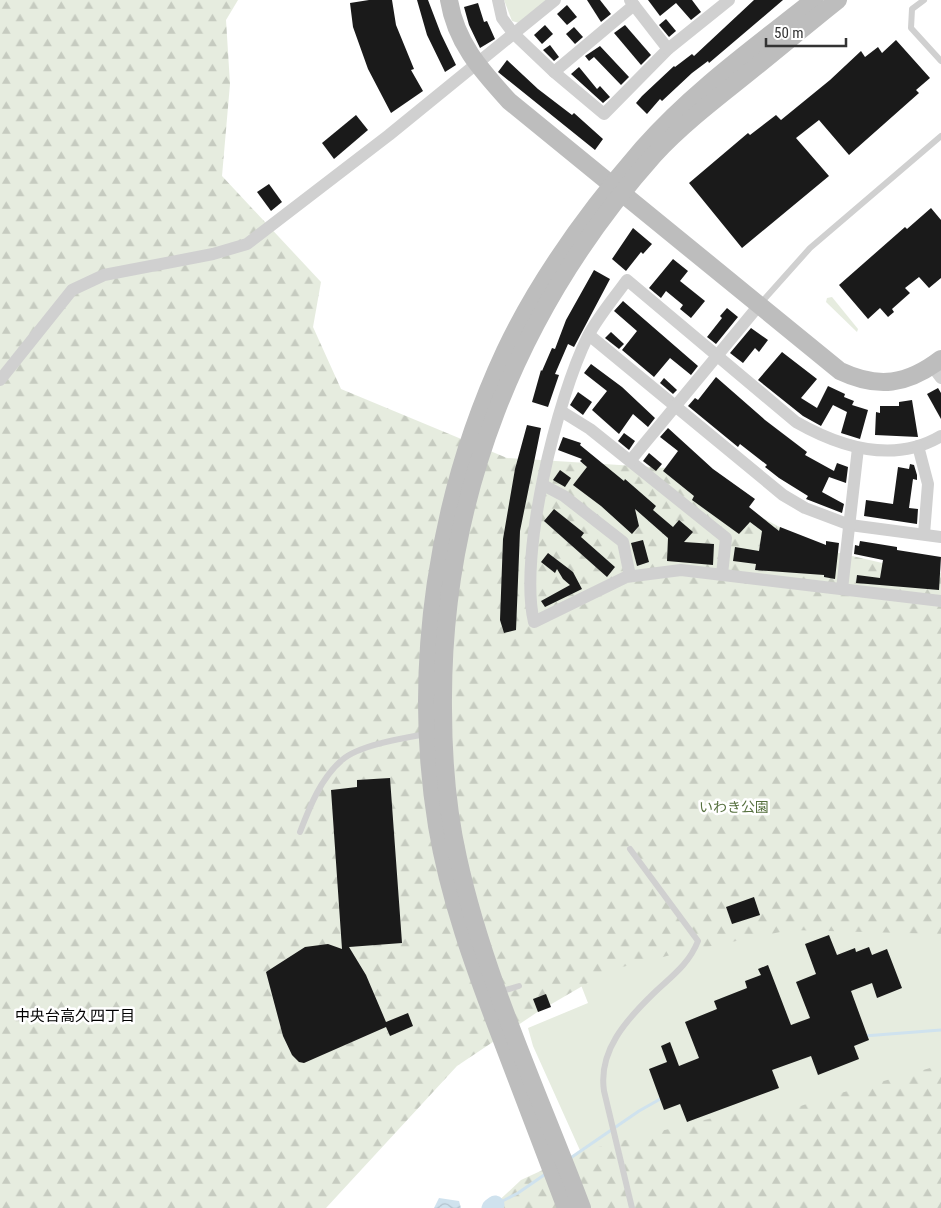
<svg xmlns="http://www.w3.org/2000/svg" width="941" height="1208" font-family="'Roboto Condensed','Noto Sans JP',sans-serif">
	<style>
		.green { fill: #e6ecdf }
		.forest { fill: url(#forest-firs) }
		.water { fill: url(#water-waves) }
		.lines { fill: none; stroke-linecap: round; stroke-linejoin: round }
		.stream { stroke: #cfe2ee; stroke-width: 3 }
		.river { stroke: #cfe2ee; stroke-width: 19 }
		.building { fill: #1a1a1a }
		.lane { stroke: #d0d0d0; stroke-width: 6 }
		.street { stroke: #d0d0d0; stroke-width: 12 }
		.secondary { stroke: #bdbdbd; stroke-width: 18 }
		.labels { text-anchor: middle; stroke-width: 5; stroke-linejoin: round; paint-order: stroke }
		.park-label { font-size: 14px; fill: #56703f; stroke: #fff }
		.neighbourhood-label { font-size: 15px; fill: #000; stroke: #fff }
	</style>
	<defs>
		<pattern id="forest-firs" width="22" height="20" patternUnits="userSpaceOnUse" patternTransform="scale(1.25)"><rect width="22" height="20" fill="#e6ecdf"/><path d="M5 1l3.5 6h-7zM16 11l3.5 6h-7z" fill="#c6cbc0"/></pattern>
		<pattern id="water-waves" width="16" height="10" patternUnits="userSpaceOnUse" patternTransform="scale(1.25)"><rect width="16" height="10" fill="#cfe2ee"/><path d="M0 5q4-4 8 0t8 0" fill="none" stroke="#b2c2cd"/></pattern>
	</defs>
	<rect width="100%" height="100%" fill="#fff"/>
	<g class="green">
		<path d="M504 0H548L519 23 512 21Z"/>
		<path d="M832 297 858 329 857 332 826 302 827 298Z"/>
		<path d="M941 625V1208H606L533 1046 528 1028 588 1003 540 880Z"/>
	</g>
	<g class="forest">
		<path d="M0 0H238L226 20 230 84 222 176 321 282 313 327 341 389 507 458 667 468 822 549 904 568 941 573V934L790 930 683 952 610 970 536 1013 457 1066 326 1208H0Z"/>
		<path d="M941 1065V1208H491L521 1180 586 1150 732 1113 786 1111 830 1096Z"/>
	</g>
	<path class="water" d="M439 1198 459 1201 461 1208H434Z"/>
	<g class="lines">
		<g class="stream">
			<path d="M864 1036 941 1030"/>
			<path d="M569 1159 639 1111 662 1098"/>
			<path d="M495 1205 518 1193 547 1173"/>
		</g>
		<path class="river" d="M491 1208 495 1205"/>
	</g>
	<g class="building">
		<path d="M369 0H392L396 25 414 69 411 70 423 91 391 113 368 69 353 27 350 3Z"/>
		<path d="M417 0H428L441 34 456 65 445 72 427 35Z"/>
		<path d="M587 0H600L611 14 601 22Z"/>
		<path d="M648 0H692L701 12 691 20 676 3 660 16Z"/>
		<path d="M754 0H783L709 63 708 61 692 73 662 101 660 99 647 114 636 103 642 96 674 66 675 67 692 54 694 56Z"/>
		<path d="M478 3 484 22 487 21 495 39 480 48 469 25 464 7Z"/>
		<path d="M567 5 577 17 567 25 557 14Z"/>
		<path d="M666 19 676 31 669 37 659 25Z"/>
		<path d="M545 25 553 34 542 44 534 35Z"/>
		<path d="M625 25 651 55 641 65 614 33Z"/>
		<path d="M574 27 583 37 575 44 566 34Z"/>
		<path d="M896 40 930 78 916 90 919 93 849 155 819 120 796 138 829 176 742 248 689 183 748 133 750 135 776 115 781 120 830 80 861 51 865 57 878 47 882 53Z"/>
		<path d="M550 45 559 57 554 61 543 50Z"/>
		<path d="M600 46 629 77 621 85 594 57 589 61 585 56Z"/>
		<path d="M507 60 538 89 572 115 574 113 603 139 595 150 498 72Z"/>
		<path d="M579 67 597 89 600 86 610 97 603 103 571 74Z"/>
		<path d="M356 115 368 130 334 159 322 143Z"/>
		<path d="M269 184 282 202 271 211 257 192Z"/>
		<path d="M931 208 941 220V278L929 288 919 277 905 288 910 293 892 309 894 312 888 317 880 308 868 319 839 285 905 227 907 229Z"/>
		<path d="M633 228 652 244 643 254 641 252 626 271 612 259Z"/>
		<path d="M673 259 688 271 680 281 705 301 691 318 680 309 683 305 666 291 661 298 649 288Z"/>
		<path d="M594 270 610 279 574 347 568 344 555 374 559 375 548 407 532 402 541 370 542 371 552 348 555 349 566 320Z"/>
		<path d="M623 301 698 366 691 375 670 358 654 377 622 350 637 331 614 311Z"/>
		<path d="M727 308 738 317 716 344 707 337 722 318 720 316Z"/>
		<path d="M751 328 768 340 759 352 755 348 743 363 730 353Z"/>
		<path d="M611 332 624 344 619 349 605 338Z"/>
		<path d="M782 352 817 379 801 398 817 408 828 386 845 394 844 397 854 401 852 405 868 410 860 439 841 433 847 412 833 405 821 426 803 416 758 380Z"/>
		<path d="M591 364 622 387 655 418 648 427 633 414 619 434 592 410 607 391 584 373Z"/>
		<path d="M716 377 765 420 807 452 805 455 834 471 837 463 848 467 846 483 829 477 822 492 844 504 842 513 806 499 808 496 779 478 765 467 767 465 740 444 738 447 688 406 695 398 698 400Z"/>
		<path d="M664 378 677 390 673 394 660 383Z"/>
		<path d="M938 388 941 393V419L927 394Z"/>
		<path d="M578 392 592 402 583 415 570 405Z"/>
		<path d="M912 400 918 437 875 435 876 412 880 413V406H899V402Z"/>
		<path d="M527 425 541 428 520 531 516 630 504 633 500 620 503 539 515 469Z"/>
		<path d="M668 428 713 469 755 499 749 507 779 531 780 527 826 545V541L839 543 835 579 824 577V575L755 570 756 564 733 561 735 547 759 551 762 531 750 522 739 534 692 500 694 496 663 471 678 451 660 437Z"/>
		<path d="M624 433 635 441 629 450 618 441Z"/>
		<path d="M563 437 581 443 580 445 624 481 625 479 656 506 653 510 673 527 679 520 693 532 684 542 714 544 713 565 667 561 668 538 635 509 639 526 632 534 601 506 573 485 587 467 580 461 582 459 558 450Z"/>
		<path d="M649 453 662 464 656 471 643 461Z"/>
		<path d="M910 464 914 465 917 475V480L913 479 909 508 918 509 917 524 864 516 866 500 893 504 898 467 909 469Z"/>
		<path d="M560 470 571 478 565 487 553 480Z"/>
		<path d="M554 509 584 533 581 537 615 567 607 577 544 521Z"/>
		<path d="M643 540 649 562 637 566 631 543Z"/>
		<path d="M860 541 897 547V550L941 557 939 590 856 583 857 575 880 578 883 560 854 554 855 545 859 546Z"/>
		<path d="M548 553 573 572 582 589 545 607 541 601 570 585 563 579 557 569 555 573 541 562Z"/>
		<path d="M390 778 402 943 349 947 366 975 386 1022 408 1013 413 1026 390 1036 386 1027 304 1063 299 1062 292 1055 283 1036 266 972 305 947 328 944 342 949 331 790 357 787V780Z"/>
		<path d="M754 897 760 915 732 924 726 907Z"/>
		<path d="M829 935 837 955 855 948 856 952 869 947 872 955 887 949 902 988 877 998 872 983 851 991 869 1040 854 1046 859 1059 818 1075 811 1056 772 1070 779 1088 687 1122 680 1104 664 1110 649 1069 667 1062 661 1046 670 1042 679 1066 699 1058 685 1022 717 1009 714 1001 747 988 745 981 761 975 758 969 768 965 791 1025 810 1018 796 982 816 974 805 944Z"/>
		<path d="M546 994 551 1007 538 1012 533 999Z"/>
	</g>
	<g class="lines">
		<g class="lane">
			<path d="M924 0 912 9 911 28 941 61"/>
			<path d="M760 304 810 248 941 136"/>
			<path d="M300 832C310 806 321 778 342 760 359 745 404 738 426 734"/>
			<path d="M630 849 698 941C689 964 672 976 654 993 626 1020 598 1051 604 1091L632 1208"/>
			<path d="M499 992 519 986"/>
		</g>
		<g class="street">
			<path d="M498 0 502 18 513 33 554 72 604 114 668 49 729 0"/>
			<path d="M630 0 668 49"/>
			<path d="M554 72 634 5"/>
			<path d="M589 335 783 495 805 508 850 525 941 537"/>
			<path d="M932 366 941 378"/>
			<path d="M0 380 72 290 104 275 213 254 247 244 389 135 555 0"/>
			<path d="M561 411 590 429 726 538 722 574"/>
			<path d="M941 436C894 464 840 447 796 422L627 280C614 298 598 317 588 336 557 398 518 556 534 622L626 577 681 570 941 601"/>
			<path d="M918 446 928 484 924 534"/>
			<path d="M630 461 760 304"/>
			<path d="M543 485 564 496 623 542 630 576"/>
			<path d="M842 589 858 448"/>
		</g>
		<g class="secondary">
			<path d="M449 0C456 43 481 70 509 101L840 371C878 389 907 385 941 359"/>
			<path d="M566 1208C544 1150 522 1093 500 1035 474 967 449 898 437 826 411 667 437 497 505 351 539 279 591 208 643 148 692 92 756 46 814 0"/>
			<path d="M582 1208C539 1094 484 977 458 858 447 809 443 758 443 708 441 501 516 310 654 155 679 128 708 105 737 82 771 55 804 27 838 0"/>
		</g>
	</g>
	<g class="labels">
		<g class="park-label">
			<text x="734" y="812">いわき公園</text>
		</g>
		<g class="neighbourhood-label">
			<text x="75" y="1021">中央台高久四丁目</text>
		</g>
	</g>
	<path d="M766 38v8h80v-8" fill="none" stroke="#333333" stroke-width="2.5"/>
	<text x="774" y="38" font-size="15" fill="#333333" stroke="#ffffff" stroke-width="4" paint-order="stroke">50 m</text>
</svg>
